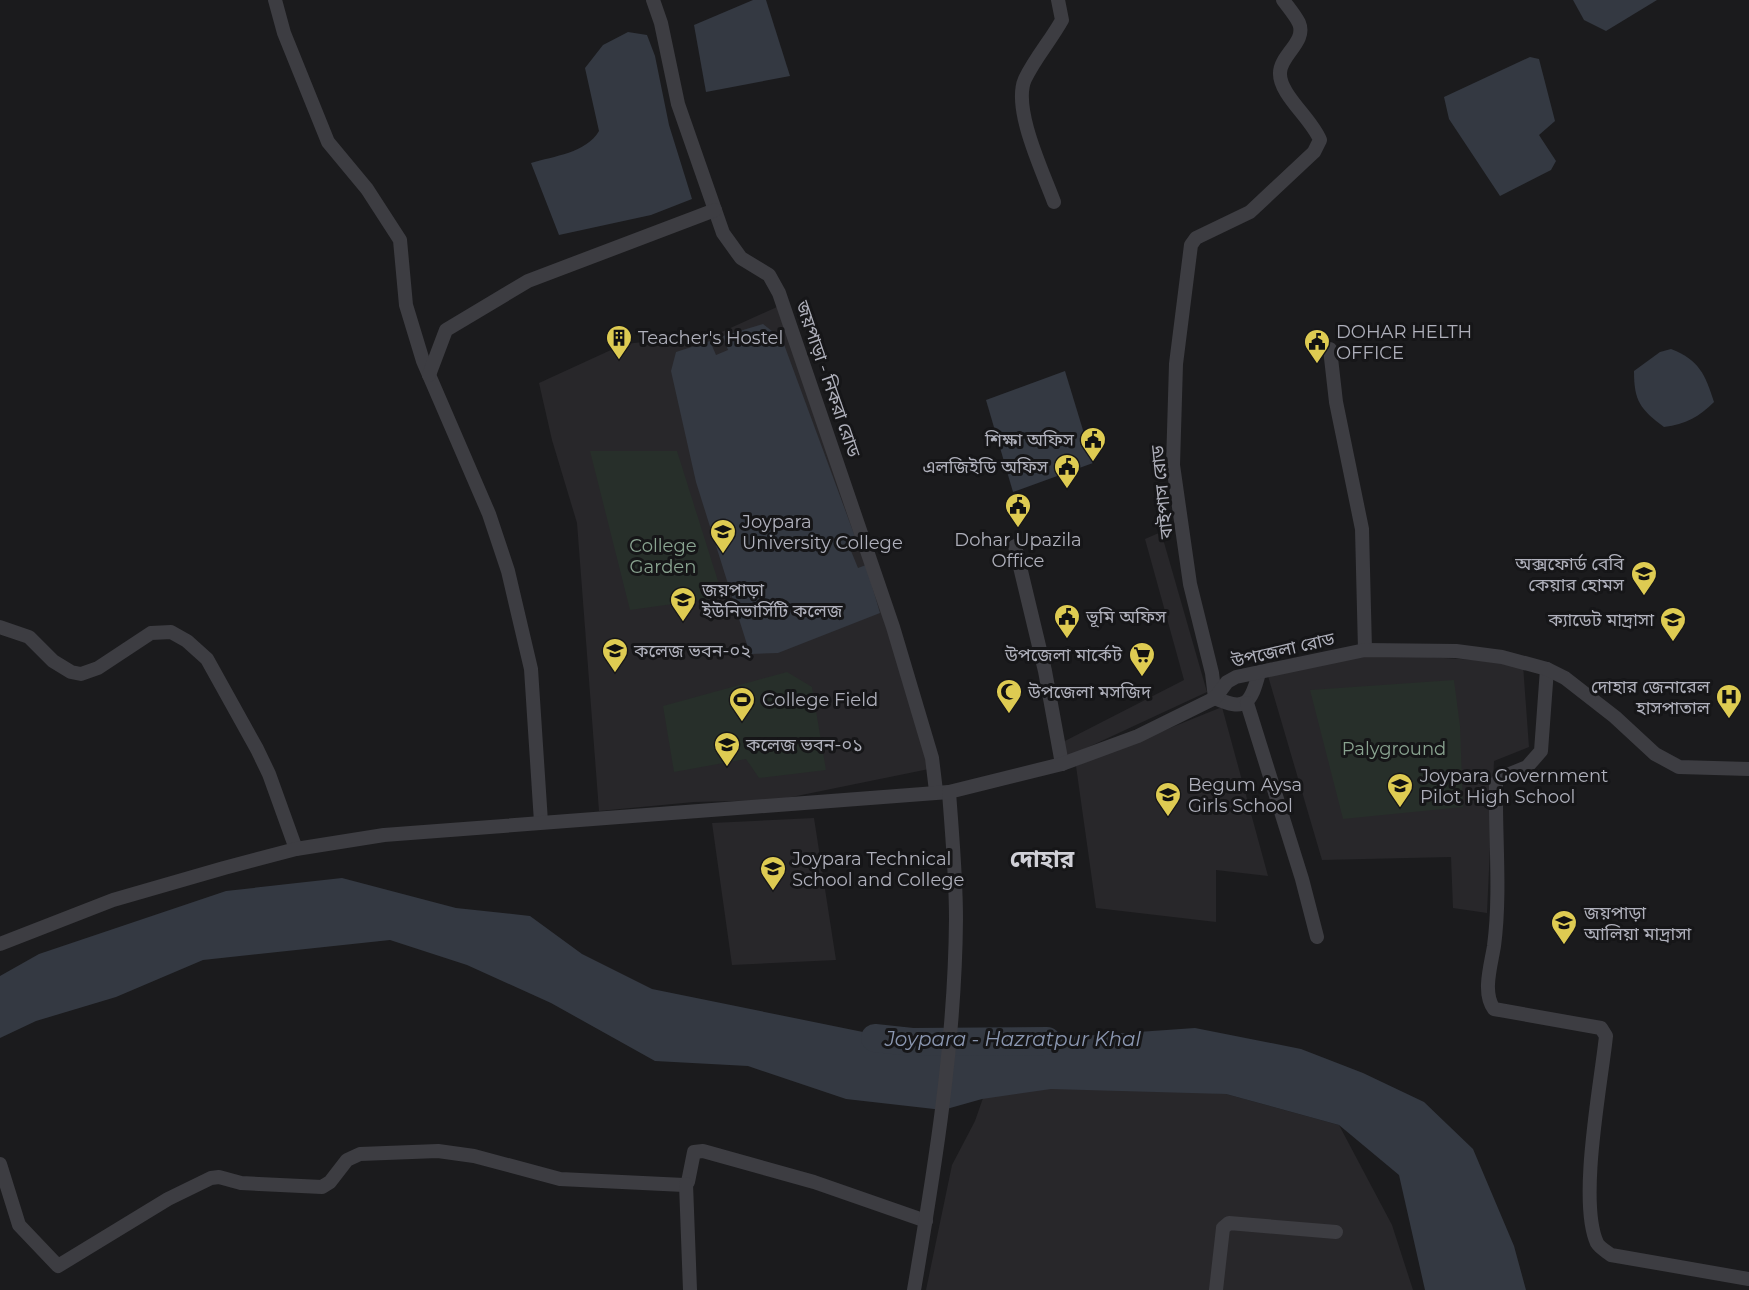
<svg xmlns="http://www.w3.org/2000/svg" width="1749" height="1290" font-family="Montserrat,'Noto Sans Bengali',sans-serif">
	<style>
		.built { fill: #28272a }
		.green { fill: #272f2a }
		.water { fill: #343942 }
		.lines { fill: none; stroke-linecap: round; stroke-linejoin: round }
		.river { stroke: #343942; stroke-width: 28 }
		.street { stroke: #3d3d42; stroke-width: 14 }
		.labels { text-anchor: middle; stroke-width: 6; stroke-linejoin: round; paint-order: stroke }
		.poi-label { font-size: 18px; fill: #afb0bb; stroke: #161618; text-anchor: start }
		.street-label { font-size: 18px; fill: #afb0bb; stroke: #161618 }
		.park-label { font-size: 18px; fill: #89a390; stroke: #161618 }
		.water-label { font-size: 20px; font-style: italic; fill: #8b97b1; stroke: #161618 }
		.district-label { font-size: 24px; font-weight: bold; fill: #d0d0d7; stroke: #161618 }
	</style>
	<rect width="100%" height="100%" fill="#1b1b1d"/>
	<g class="built">
		<path d="M777 307 878 587 929 769 777 800 694 802 599 811 577 523 552 440 539 383 624 344 715 335Z"/>
		<path d="M1161 532 1207 692 1067 757 1061 743 1184 680 1145 539Z"/>
		<path d="M1367 653 1506 662 1523 665 1529 747 1494 761 1487 913 1453 908 1451 857 1322 860 1268 676Z"/>
		<path d="M1222 707 1268 876 1216 870V922L1096 908 1076 766Z"/>
		<path d="M814 818 836 960 732 965 712 823Z"/>
		<path d="M991 1075 1226 1094 1339 1125 1392 1225 1413 1290H926L952 1165 975 1121Z"/>
	</g>
	<g class="green">
		<path d="M590 451H677L723 597 630 610Z"/>
		<path d="M787 672 812 687 826 770 759 778 746 759 674 772 663 706Z"/>
		<path d="M1454 680 1460 726 1463 807 1343 819 1310 690Z"/>
	</g>
	<g class="water">
		<path d="M753 0H766L790 76 706 92 694 25Z"/>
		<path d="M1573 0H1657L1606 31 1584 20Z"/>
		<path d="M628 32 647 35 655 56 669 125 692 199 651 215 559 235 531 163C554 156 586 153 599 131L585 68 603 45Z"/>
		<path d="M1530 57 1539 59 1555 121 1539 135 1556 161 1551 170 1500 196 1449 119 1444 97Z"/>
		<path d="M763 324 782 339 857 542 849 546 858 568 866 565 880 613 778 653 750 654 696 482 671 371 676 352 710 341 716 355 728 350 723 336Z"/>
		<path d="M1671 349C1699 360 1705 374 1714 402 1699 417 1686 424 1664 427 1640 409 1634 401 1634 371L1660 352Z"/>
		<path d="M1065 371 1093 463 1013 492 986 400Z"/>
		<path d="M342 878 456 908 530 916 582 954 652 989 912 1042 1009 1041 1195 1028 1301 1049 1363 1073 1424 1102 1473 1149 1514 1246 1526 1290H1425L1399 1175 1339 1125 1226 1094 1051 1089 982 1099 943 1110 846 1099 748 1066 655 1061 551 1003 467 965 390 940 203 960 116 997 36 1021 0 1038V976L39 954 226 891Z"/>
	</g>
	<g class="lines">
		<path class="river" d="M875 1038 912 1042 1047 1041"/>
		<g class="street">
			<path d="M275 0 284 33 328 142 367 189 400 240 406 305 423 361 489 514 508 571 531 669 541 822"/>
			<path d="M653 0 661 23 678 104 723 233 741 258 769 275 779 293 893 627 932 758 936 791"/>
			<path d="M1054 202C1043 172 1012 108 1025 79 1035 58 1051 40 1062 20L1058 0"/>
			<path d="M1330 349 1336 402 1362 529 1365 650"/>
			<path d="M429 375 446 330 528 281 715 210"/>
			<path d="M1015 546 1045 671 1062 764"/>
			<path d="M0 627 29 637 53 661 71 672 81 674 98 668 151 633 171 632 187 641 207 659 257 749 269 774 296 849"/>
			<path d="M1547 669 1541 751 1527 767 1500 778 1496 783C1495 837 1501 893 1494 946 1491 965 1482 993 1494 1009L1601 1028 1606 1036C1601 1084 1578 1201 1597 1243 1600 1248 1606 1251 1611 1255L1749 1279"/>
			<path d="M1259 673C1251 703 1246 712 1215 698L1212 673 1190 584 1173 465 1176 364 1191 245 1196 238 1250 212 1314 152 1320 140C1312 119 1279 94 1280 73 1280 55 1307 42 1299 23 1295 15 1288 7 1283 0"/>
			<path d="M1247 703 1302 879 1317 937"/>
			<path d="M0 944 113 900 224 868 296 849 384 835 949 792"/>
			<path d="M0 1164 19 1225 58 1266 168 1199 211 1178 219 1177 241 1183 322 1187 330 1182 347 1160 360 1154 438 1151 474 1156 560 1179 684 1185 688 1182 694 1152 703 1151 814 1182 926 1221"/>
			<path d="M686 1184 690 1290"/>
			<path d="M914 1290C935 1167 955 1044 956 919 956 876 952 834 949 792L1062 764 1138 736 1215 698 1227 682 1236 677 1365 650 1456 651 1502 657 1547 669 1565 678 1615 717 1655 754 1679 767 1749 769"/>
			<path d="M1216 1290 1223 1228 1229 1223 1336 1232"/>
		</g>
	</g>
	<defs>
		<symbol id="building-pin" viewBox="-11 -11 22 30"><path d="M0 17L-7.5 6A9.5 9.5 0 1 1 7.5 6Z" fill="#decb52" stroke="#161618"/><path d="M-4-6H4V6H1V3H-1V6H-4ZM-2.5-4.3h1.7v1.8h-1.7ZM.8-4.3h1.7v1.8H.8ZM-2.5-1h1.7V.8h-1.7ZM.8-1h1.7V.8H.8Z" fill="#111"/></symbol>
		<symbol id="civic-pin" viewBox="-11 -11 22 30"><path d="M0 17L-7.5 6A9.5 9.5 0 1 1 7.5 6Z" fill="#decb52" stroke="#161618"/><path d="M-.6-6.5H3V-4.5H.6V-3L4-1V1h2V6H-6V1h2V-1L-.6-3ZM-1.2 2.5V6h2.4V2.5Z" fill="#111"/></symbol>
		<symbol id="university-pin" viewBox="-11 -11 22 30"><path d="M0 17L-7.5 6A9.5 9.5 0 1 1 7.5 6Z" fill="#decb52" stroke="#161618"/><path d="M0-5L7-2L0 1L-7-2ZM-4 1L0 2.5L4 1V4Q0 6-4 4Z" fill="#111"/></symbol>
		<symbol id="school-pin" viewBox="-11 -11 22 30"><path d="M0 17L-7.5 6A9.5 9.5 0 1 1 7.5 6Z" fill="#decb52" stroke="#161618"/><path d="M0-5L7-2L0 1L-7-2ZM-4 1L0 2.5L4 1V4Q0 6-4 4Z" fill="#111"/></symbol>
		<symbol id="supermarket-pin" viewBox="-11 -11 22 30"><path d="M0 17L-7.5 6A9.5 9.5 0 1 1 7.5 6Z" fill="#decb52" stroke="#161618"/><path d="M-6-5.5h2.5l.6 2H6L4.5 2H-2.5L-4.4-4H-6ZM-1.5 3.2a1.3 1.3 0 1 0 .1 0ZM3 3.2a1.3 1.3 0 1 0 .1 0Z" fill="#111"/></symbol>
		<symbol id="mosque-pin" viewBox="-11 -11 22 30"><path d="M0 17L-7.5 6A9.5 9.5 0 1 1 7.5 6Z" fill="#decb52" stroke="#161618"/><path d="M3.5-4.9A6 6 0 1 0 3.5 4.9A5 5 0 1 1 3.5-4.9Z" fill="#111"/></symbol>
		<symbol id="hospital-pin" viewBox="-11 -11 22 30"><path d="M0 17L-7.5 6A9.5 9.5 0 1 1 7.5 6Z" fill="#decb52" stroke="#161618"/><path d="M-5-5h3v3.5h4V-5h3V5h-3V1.5h-4V5h-3Z" fill="#111"/></symbol>
		<symbol id="stadium-pin" viewBox="-11 -11 22 30"><path d="M0 17L-7.5 6A9.5 9.5 0 1 1 7.5 6Z" fill="#decb52" stroke="#161618"/><path d="M0-5a6.5 5 0 1 0 0 10a6.5 5 0 1 0 0-10ZM-3.5-1.8h7v3.6h-7Z" fill="#111"/></symbol>
	</defs>
	<g fill-rule="evenodd">
		<use href="#building-pin" x="604" y="323" width="30" height="40"/>
		<use href="#civic-pin" x="1302" y="327" width="30" height="40"/>
		<use href="#civic-pin" x="1078" y="425" width="30" height="40"/>
		<use href="#civic-pin" x="1052" y="452" width="30" height="40"/>
		<use href="#civic-pin" x="1003" y="491" width="30" height="40"/>
		<use href="#university-pin" x="708" y="517" width="30" height="40"/>
		<use href="#school-pin" x="1629" y="559" width="30" height="40"/>
		<use href="#university-pin" x="668" y="585" width="30" height="40"/>
		<use href="#civic-pin" x="1052" y="602" width="30" height="40"/>
		<use href="#school-pin" x="1658" y="605" width="30" height="40"/>
		<use href="#university-pin" x="600" y="636" width="30" height="40"/>
		<use href="#supermarket-pin" x="1127" y="640" width="30" height="40"/>
		<use href="#mosque-pin" x="994" y="677" width="30" height="40"/>
		<use href="#hospital-pin" x="1714" y="682" width="30" height="40"/>
		<use href="#stadium-pin" x="727" y="685" width="30" height="40"/>
		<use href="#university-pin" x="712" y="730" width="30" height="40"/>
		<use href="#school-pin" x="1385" y="771" width="30" height="40"/>
		<use href="#school-pin" x="1153" y="780" width="30" height="40"/>
		<use href="#university-pin" x="758" y="854" width="30" height="40"/>
		<use href="#university-pin" x="1549" y="908" width="30" height="40"/>
	</g>
	<g class="labels">
		<g class="poi-label">
			<text x="1336" y="338">DOHAR HELTH<tspan x="1336" dy="21">OFFICE</tspan></text>
			<text x="638" y="344">Teacher's Hostel</text>
			<text x="1074" y="446" text-anchor="end">শিক্ষা অফিস</text>
			<text x="1048" y="473" text-anchor="end">এলজিইডি অফিস</text>
			<text x="742" y="528">Joypara<tspan x="742" dy="21">University College</tspan></text>
			<text x="1018" y="546" text-anchor="middle">Dohar Upazila<tspan x="1018" dy="21">Office</tspan></text>
			<text x="1624" y="570" text-anchor="end">অক্সফোর্ড বেবি<tspan x="1624" dy="21">কেয়ার হোমস</tspan></text>
			<text x="702" y="596">জয়পাড়া<tspan x="702" dy="21">ইউনিভার্সিটি কলেজ</tspan></text>
			<text x="1086" y="623">ভূমি অফিস</text>
			<text x="1654" y="626" text-anchor="end">ক্যাডেট মাদ্রাসা</text>
			<text x="634" y="657">কলেজ ভবন-০২</text>
			<text x="1122" y="661" text-anchor="end">উপজেলা মার্কেট</text>
			<text x="1710" y="693" text-anchor="end">দোহার জেনারেল<tspan x="1710" dy="21">হাসপাতাল</tspan></text>
			<text x="1028" y="698">উপজেলা মসজিদ</text>
			<text x="762" y="706">College Field</text>
			<text x="746" y="751">কলেজ ভবন-০১</text>
			<text x="1420" y="782">Joypara Government<tspan x="1420" dy="21">Pilot High School</tspan></text>
			<text x="1188" y="791">Begum Aysa<tspan x="1188" dy="21">Girls School</tspan></text>
			<text x="792" y="865">Joypara Technical<tspan x="792" dy="21">School and College</tspan></text>
			<text x="1584" y="919">জয়পাড়া<tspan x="1584" dy="21">আলিয়া মাদ্রাসা</tspan></text>
		</g>
		<g class="street-label">
			<text transform="translate(828 379) rotate(71)" y="6">জয়পাড়া - নিকরা রোড</text>
			<text transform="translate(1162 492) rotate(-96)" y="6">বাইপাস রোড</text>
			<text transform="translate(1283 650) rotate(-13)" y="6">উপজেলা রোড</text>
		</g>
		<g class="park-label">
			<text x="663" y="552">College<tspan x="663" dy="21">Garden</tspan></text>
			<text x="1394" y="755">Palyground</text>
		</g>
		<g class="water-label">
			<text x="1013" y="1046">Joypara - Hazratpur Khal</text>
		</g>
		<g class="district-label">
			<text x="1042" y="867">দোহার</text>
		</g>
	</g>
</svg>
